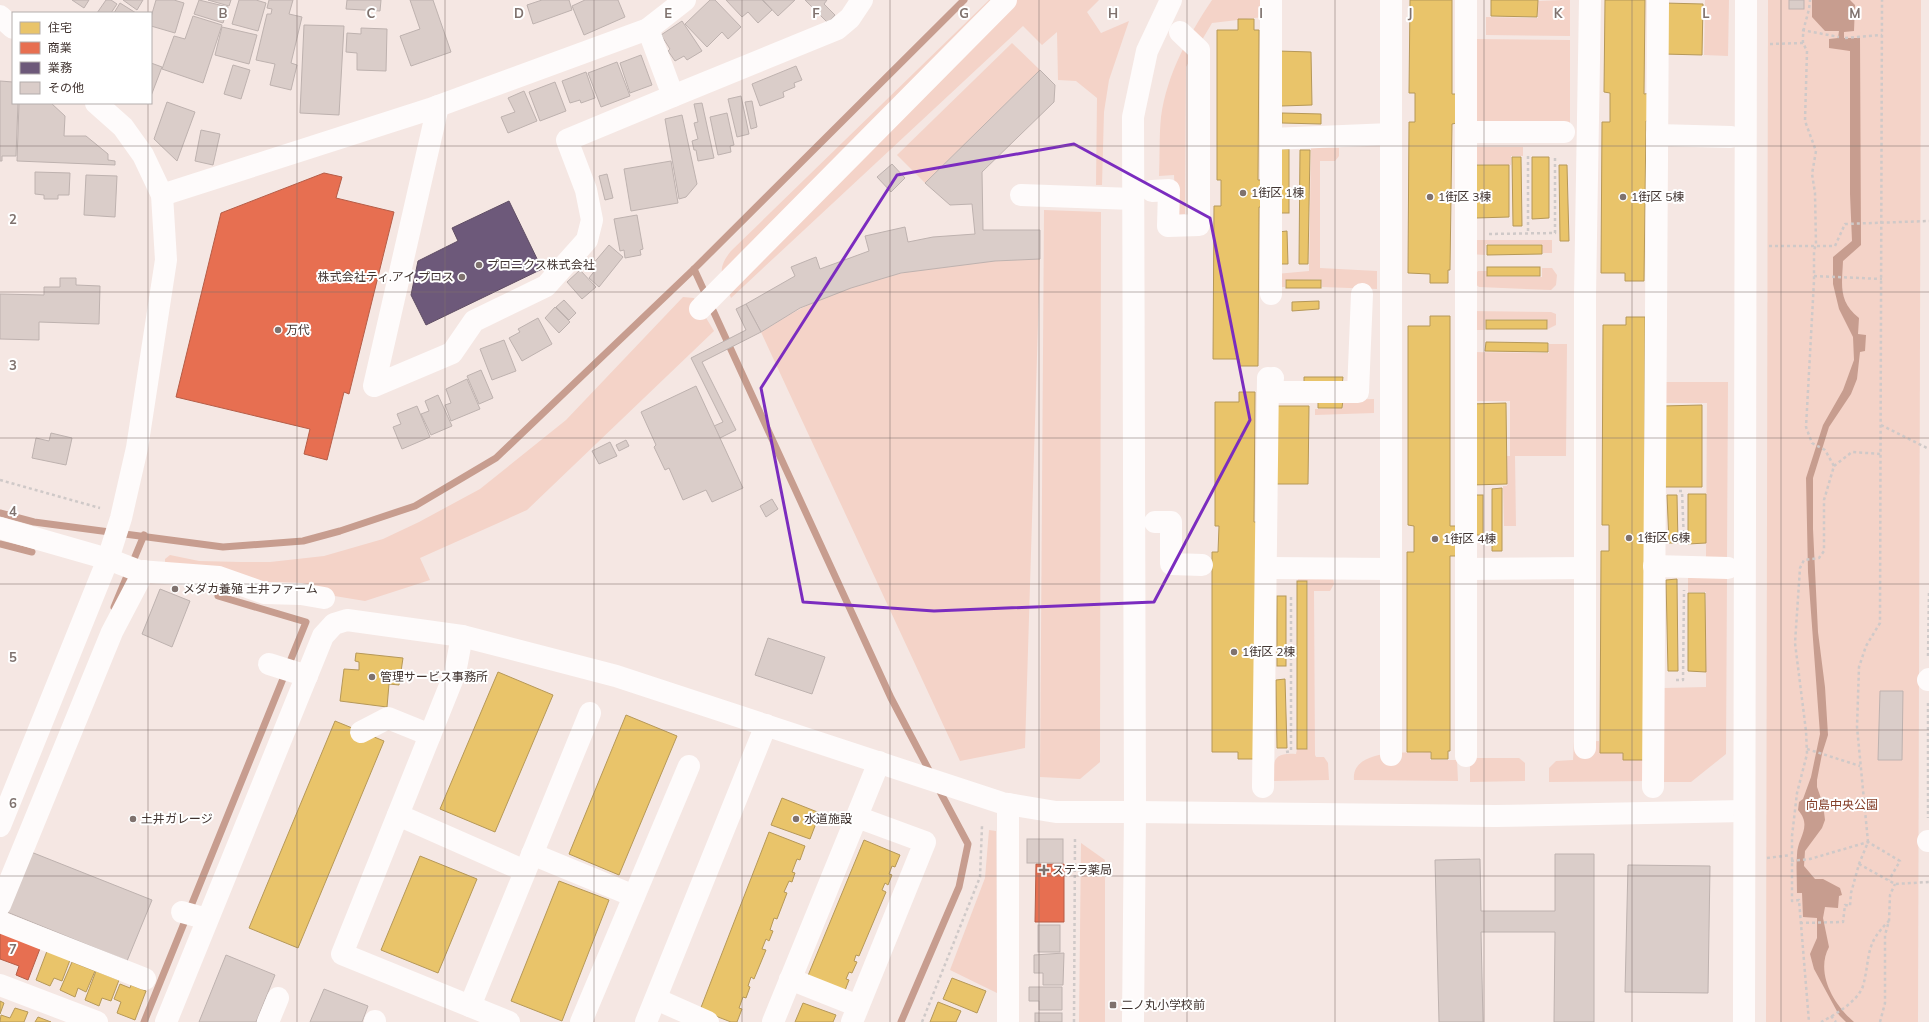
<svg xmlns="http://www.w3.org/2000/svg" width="1929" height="1022" font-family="Mulish,'Noto Sans JP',sans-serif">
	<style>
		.green { fill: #f4d3c8 }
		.water { fill: #c79d8f }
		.homes { fill: #e9c46a; stroke: #b69858 }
		.shops { fill: #e76f51; stroke: #b55d47 }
		.offices { fill: #6d597a; stroke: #604e64 }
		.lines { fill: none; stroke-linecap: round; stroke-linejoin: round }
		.stream { stroke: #c79d8f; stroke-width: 7 }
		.building { fill: #dacdc9; stroke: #beb2af }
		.path { stroke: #cfc9c8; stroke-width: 2.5; stroke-dasharray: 3 3; stroke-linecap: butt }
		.minor { stroke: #fefbfb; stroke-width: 22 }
		.marked { fill: none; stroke: #7b2cbf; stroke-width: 3; stroke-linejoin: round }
		.grid { fill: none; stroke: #7f726e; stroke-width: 1; stroke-opacity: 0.55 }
		.poi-dot { fill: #7f726e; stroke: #fff; stroke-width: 1.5 }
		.labels { text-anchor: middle; stroke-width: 4; stroke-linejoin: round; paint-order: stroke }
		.poi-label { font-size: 12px; fill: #40332f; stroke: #fff; text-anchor: start }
		.park-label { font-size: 12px; fill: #833d26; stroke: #fff }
		.grid-label { font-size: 13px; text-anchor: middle; font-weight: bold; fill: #7f726e; stroke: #fff; stroke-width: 4; stroke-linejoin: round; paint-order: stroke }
	</style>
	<rect width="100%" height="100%" fill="#f5e7e3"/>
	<g class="green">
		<path d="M989 0H1099L1087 12 1101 33 1129 21 1109 80 1104 112 1102 185H1096L1097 98 1076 81 1058 80 1057 32 1042 45 1023 26 731 298C723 276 715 271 731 251Z"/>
		<path d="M1212 0H1265L1263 17 1212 23 1186 67 1185 214 1176 215 1174 175 1159 176C1160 157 1159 136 1161 117 1167 74 1188 36 1212 0Z"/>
		<path d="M1563 0H1570V36L1486 35V17L1538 18V1Z"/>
		<path d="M1705 0H1729L1728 56 1704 55Z"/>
		<path d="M1768 0H1921L1918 1022H1766Z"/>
		<path d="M1474 39 1570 40V123L1474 122Z"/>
		<path d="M1012 43 1040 70 925 183 897 155Z"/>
		<path d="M1311 147 1339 148V156L1335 161H1320V268L1377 271V289L1322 287 1321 279 1285 280V287H1276V274L1309 271Z"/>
		<path d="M1471 147H1523V156H1511V165L1471 164Z"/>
		<path d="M1044 210 1101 212 1100 762 1080 779 1040 777Z"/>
		<path d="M1469 240H1552V253H1543L1542 244H1486L1485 255 1469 254Z"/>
		<path d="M1040 259 1025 748 960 761 761 332C774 325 786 316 800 309 873 270 959 261 1040 259Z"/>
		<path d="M1542 268H1552L1557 275 1556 285 1551 290 1479 287 1474 283V276L1478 271H1487V277H1542Z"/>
		<path d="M683 297 694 298 714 331 527 510 420 558 430 580 365 601 165 568V559L170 555 199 561 241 562H270L324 556 383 539 419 522 480 489 566 420Z"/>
		<path d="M1471 311 1551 312 1556 314V325L1548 329 1547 319H1486L1485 330H1477L1471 325Z"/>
		<path d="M1549 344H1567L1566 456H1515L1516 526H1504L1503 486H1507V456H1510V401H1469L1470 352 1549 353Z"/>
		<path d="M1664 382H1728L1727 557H1706L1707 403H1664Z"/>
		<path d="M1374 399V413L1315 415V409L1343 408V400Z"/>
		<path d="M1298 577H1333L1334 584 1330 591H1314L1315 755 1316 757H1324L1328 763 1329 780 1273 781C1273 761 1273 752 1296 754L1297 749H1308V581H1298Z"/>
		<path d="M1688 578H1727L1726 754 1691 782H1663L1664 688 1706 687V592H1688Z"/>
		<path d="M1599 741 1600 753H1623V760H1650V781L1549 782V768L1556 761 1573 760 1574 742Z"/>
		<path d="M1430 752V760H1457L1458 781 1354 780C1351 748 1408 753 1430 752Z"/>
		<path d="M1470 758H1519L1525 763V781L1470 782Z"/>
		<path d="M989 830 996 831 997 993 950 970 985 878Z"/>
		<path d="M1081 843 1105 860V1022H1079Z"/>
	</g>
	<path class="water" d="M1812 0H1850L1855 5 1854 31 1844 32V38H1860L1861 245 1843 261C1842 285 1838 301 1859 318L1858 334 1866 335 1865 351 1860 352 1857 379 1851 394 1829 427 1813 478V529L1818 632 1825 687 1828 735 1822 754 1817 780V787L1823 804 1825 820 1822 828 1805 851 1804 866 1815 879H1823L1840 888 1842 895 1839 896 1838 908 1825 907 1823 918 1829 947C1815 973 1834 1005 1854 1022H1846L1839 1015 1814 969 1810 954 1817 938V918L1803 917 1802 893H1797C1797 880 1796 867 1797 855 1797 838 1813 827 1798 810L1799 802 1803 799 1811 777 1820 734 1808 572 1806 478 1823 425 1843 390 1854 360 1853 337 1839 309 1833 284V257L1852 241 1850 194V51L1829 48V39L1838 38 1839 31H1825L1812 17Z"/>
	<g class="homes">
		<path d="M1410 0H1452V94H1457V123L1452 124 1450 270H1448V283H1430V274L1408 273 1409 122H1415V93H1409Z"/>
		<path d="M1491 0H1538L1537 17 1491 16Z"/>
		<path d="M1605 0H1645L1644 94 1652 93V121H1646L1644 281H1625V273H1601L1602 122H1610V93L1604 92Z"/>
		<path d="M1664 3 1703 4 1702 55 1663 54Z"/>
		<path d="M1238 19H1254V30H1259L1258 180H1265V207H1259L1258 366H1239V359H1213L1214 206H1221V180H1217V30H1238Z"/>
		<path d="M1278 51 1311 52 1312 105 1281 106Z"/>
		<path d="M1282 113 1321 114V124L1282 123Z"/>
		<rect x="1280" y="149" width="9" height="64"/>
		<path d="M1300 150H1310L1308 264H1299Z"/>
		<path d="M1512 157H1521L1522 226H1513Z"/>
		<path d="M1532 157H1549V218L1532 219Z"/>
		<path d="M1475 165H1509V217L1476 218Z"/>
		<path d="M1559 165H1567L1569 241H1560Z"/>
		<path d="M1287 231 1288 264H1280L1278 232Z"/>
		<path d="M1487 245H1542V254L1487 255Z"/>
		<rect x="1487" y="267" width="53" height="9"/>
		<rect x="1286" y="280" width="35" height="8"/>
		<path d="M1319 301V309L1292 311V302Z"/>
		<path d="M1430 316H1450V526H1456V556H1450V751H1448V759H1431V752H1407V552H1414V526L1408 525V326H1430Z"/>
		<path d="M1626 317H1645L1644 760H1623V753H1600L1601 551H1609V525H1602L1603 325H1626Z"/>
		<rect x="1486" y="320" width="61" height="9"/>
		<path d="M1486 342 1548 343V352L1485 351Z"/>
		<path d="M1304 377H1343L1342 386H1304Z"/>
		<path d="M1239 392H1255L1254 522H1260L1256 759H1238V752H1212V552H1218L1219 526H1215V402H1239Z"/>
		<path d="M1318 400H1343L1342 408H1318Z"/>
		<path d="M1506 403 1507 484 1471 485 1470 404Z"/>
		<path d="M1702 405V487H1663L1662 406Z"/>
		<path d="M1272 406H1309L1308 484H1272Z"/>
		<path d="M1502 488V551H1492V489Z"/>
		<path d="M1688 494H1706V543L1688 544Z"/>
		<rect x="1474" y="495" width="9" height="40"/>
		<path d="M1667 495H1677L1678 543H1669Z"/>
		<path d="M1677 579 1678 671H1668L1666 580Z"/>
		<rect x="1297" y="581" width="10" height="168"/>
		<path d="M1688 593H1705L1706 672 1688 671Z"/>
		<rect x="1277" y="596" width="9" height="70"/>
		<path d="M356 653 403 658 399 685 389 684 387 707 340 701 344 669 359 670V662L355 661Z"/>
		<path d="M498 672 553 695 495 832 440 809Z"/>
		<path d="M1285 679 1287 748H1277L1276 680Z"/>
		<path d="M626 715 677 736 619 875 569 854Z"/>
		<path d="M335 721 384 741 298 948 249 928Z"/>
		<path d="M782 798 820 813 810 839 771 825Z"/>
		<path d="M769 832 805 846 800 860 797 859 792 872 795 873 792 882 789 881 784 892 787 893 777 919 774 918 770 930 773 931 769 941 766 939 762 949 766 950 754 979 751 977 748 986 750 987 746 998 743 997 739 1008 742 1009 737 1022H731L700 1010Z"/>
		<path d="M864 840 900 855 895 867 892 866 889 874 892 875 888 885 885 883 882 890 886 892 859 956 856 955 854 961 857 962 852 973 849 972 846 979 849 980 844 993 807 978Z"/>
		<path d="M420 856 477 879 438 973 381 950Z"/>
		<path d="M559 881 609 900 562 1021 511 1001Z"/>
		<path d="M47 951 70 960 62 981 54 978 50 986 36 980Z"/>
		<path d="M72 962 95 971 86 992 78 988 75 997 60 990Z"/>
		<path d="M96 971 119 980 111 1001 102 998 99 1006 85 1000Z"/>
		<path d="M952 978 986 991 977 1013 943 999Z"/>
		<path d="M120 984 130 988 131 985 146 991 135 1020 117 1013 121 1002 114 999Z"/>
		<path d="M0 1001 4 1003 0 1014Z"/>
		<path d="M938 1002 961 1011 956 1022H930Z"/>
		<path d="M803 1003 836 1015 833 1022H795Z"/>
		<path d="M15 1008 28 1012 24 1022H0L1 1015 10 1018Z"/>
		<path d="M38 1017 51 1022H35Z"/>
	</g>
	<g class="shops">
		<path d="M324 173 342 177 336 198 394 212 349 394 344 392 327 460 304 454 310 429 176 397 221 213Z"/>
		<path d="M1036 864H1064V922H1035Z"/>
		<path d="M0 930 41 946 28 980 16 975 19 966 0 959Z"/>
	</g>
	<path class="offices" d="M509 201 542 269 426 325 411 295 418 261 458 241 452 228Z"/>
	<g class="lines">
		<g class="stream">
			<path d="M694 269 891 698 931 774"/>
			<path d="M0 513 34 522 223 547 303 541 340 531 415 506 496 458 694 269 964 0"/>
			<path d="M0 544 32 552"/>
			<path d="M114 607 144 535"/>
			<path d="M144 1022 306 622 218 596"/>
			<path d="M901 1022 959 887 968 844 937 786"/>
		</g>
	</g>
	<g class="building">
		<path d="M72 0H89L84 8Z"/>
		<path d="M106 0H111L117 4 111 13H97Z"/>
		<path d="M123 0H143L137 10Z"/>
		<path d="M156 0H174L184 3 175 33 151 26V17Z"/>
		<path d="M199 0 228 7 223 23 194 14Z"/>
		<path d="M208 0H231L229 6Z"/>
		<path d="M239 0H256L266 3 258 31 232 24Z"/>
		<path d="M269 0H293L289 14 302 17 291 63 297 65 291 90 270 85 275 64 256 60 267 14H271L272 9 267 8Z"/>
		<path d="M347 0H381L380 11 346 9Z"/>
		<path d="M410 0H433L451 52 411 66 400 36 420 29Z"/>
		<path d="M542 0H569L572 10 533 24 527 5Z"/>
		<path d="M618 0 625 17 584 35 572 6 585 0Z"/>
		<path d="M710 0H715L741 27 728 39 722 32 707 47 685 24Z"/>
		<path d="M726 0H762L772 10 758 23 748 12 742 17Z"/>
		<path d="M763 0H795L778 16Z"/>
		<path d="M805 0H827L824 4 835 15 828 23Z"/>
		<rect x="1789" y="0" width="15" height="9"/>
		<path d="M120 3 136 13H114Z"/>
		<path d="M193 16 222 25 203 83 162 69 174 36 185 39Z"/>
		<path d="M682 21 702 51 687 60 684 56 675 61 668 51 670 49 661 35Z"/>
		<path d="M304 25 344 26 339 115 300 113Z"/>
		<path d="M222 27 257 35 249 64 215 55Z"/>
		<path d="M361 28 387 29 386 71 357 70V53L346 52 347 33 361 34Z"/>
		<path d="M641 55 652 85 630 93 620 63Z"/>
		<path d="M617 62 630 96 601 107 588 73Z"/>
		<path d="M151 63 162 67 151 96Z"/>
		<path d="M233 65 250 70 241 99 224 94Z"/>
		<path d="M796 66 802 80 794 83 795 87 783 92 784 97 760 106 752 84Z"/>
		<path d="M1040 70 1055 85 1054 102 982 172 983 230H1040V259L995 261 901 273 851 288 800 308 761 332 746 304 795 276 791 267 816 257 820 269 869 251 865 236 905 227 908 242 933 237 975 234 972 204 950 205 925 183Z"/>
		<path d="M586 72 595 98 581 103 580 100 570 103 562 81Z"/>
		<path d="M0 81 13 82V103H18L16 156H2V161H0Z"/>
		<path d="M555 82 566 111 540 121 529 92Z"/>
		<path d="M524 91 537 121 508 133 501 117 515 112 508 98Z"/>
		<path d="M741 96 749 134 737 137 728 99Z"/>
		<path d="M752 101 757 127 751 129 745 102Z"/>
		<path d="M167 102 195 112 177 161 154 139Z"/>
		<path d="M19 103H51L65 116 64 136H86L108 154V160L115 161V165L17 161Z"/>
		<path d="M702 103 714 158 698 161 696 150H694L692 141 698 139 694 123 698 122 694 104Z"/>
		<path d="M727 113 734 145 730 146 731 152 718 155 710 117Z"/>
		<path d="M682 115 697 184 686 197 679 199 665 119Z"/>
		<path d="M201 130 220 134 213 165 195 161Z"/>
		<path d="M671 161 678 203 631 211 624 169Z"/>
		<path d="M892 164 905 178 891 192 877 177Z"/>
		<path d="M35 172 70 173 69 195H58V199H44V195L35 194Z"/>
		<path d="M607 174 613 198 605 200 599 176Z"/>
		<path d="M86 175 117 176 115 217 84 215Z"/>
		<path d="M637 215 643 249 640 250 641 255 625 258 624 250 620 251 614 219Z"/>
		<path d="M609 245 623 257 599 287 589 278 596 269 592 265Z"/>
		<path d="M580 270 596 287 582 299 567 282Z"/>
		<path d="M60 278H76V285L100 286 99 324 39 322V340L0 339V294L44 295V287H60Z"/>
		<path d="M564 300 576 313 569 320 556 307Z"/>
		<path d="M746 304 761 332 702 362 736 430 720 438 714 426 723 422 691 358 746 330 736 309Z"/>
		<path d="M555 307 570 322 559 333 545 318Z"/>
		<path d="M538 318 552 344 522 361 509 338 520 332 518 329Z"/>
		<path d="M504 340 516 371 492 380 480 349Z"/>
		<path d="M481 370 493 398 479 404 467 376Z"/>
		<path d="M467 379 480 409 451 421 445 405 451 403 446 389Z"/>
		<path d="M696 386 743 488 712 502 706 490 683 500 669 468 665 470 654 447 656 445 641 412Z"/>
		<path d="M438 395 452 426 431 435 421 414 429 411 425 401Z"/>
		<path d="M417 406 430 437 402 449 393 427 401 424 397 414Z"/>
		<path d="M51 433 72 438 66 465 32 458 36 438 49 441Z"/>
		<path d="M626 440 629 446 619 451 616 445Z"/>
		<path d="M610 442 617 456 599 464 592 451Z"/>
		<path d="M772 499 778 509 766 517 760 506Z"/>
		<path d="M160 589 190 601 172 647 142 634Z"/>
		<path d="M768 638 825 657 812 694 755 675Z"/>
		<path d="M1880 691H1903L1902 760H1878Z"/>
		<rect x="1027" y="839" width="36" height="24"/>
		<path d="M31 852 152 900 127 961 7 912Z"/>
		<path d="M1555 854H1594V1022H1554L1555 932H1481L1483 1022H1439L1435 860 1480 859 1481 911H1555Z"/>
		<path d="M1628 865 1710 866 1708 993 1625 992Z"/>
		<rect x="1038" y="925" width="22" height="27"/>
		<path d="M1064 953 1063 985H1043V973H1034V955Z"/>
		<path d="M226 955 275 975 256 1022H199Z"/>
		<path d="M1029 987H1062V1010H1039V1001H1029Z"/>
		<path d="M324 989 368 1006 362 1022H310Z"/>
		<rect x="1035" y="1013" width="27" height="9"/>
	</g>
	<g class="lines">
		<g class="path">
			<path d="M1802 30 1839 37"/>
			<path d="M1845 38 1882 35"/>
			<path d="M1803 43C1802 25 1809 17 1810 0"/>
			<path d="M1770 44 1803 43 1807 51 1805 121 1816 151 1812 174 1815 193 1816 244 1814 251V281L1806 427 1812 443 1825 450 1834 466 1824 500V551L1819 558 1804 560 1800 568 1795 643 1806 731 1807 754 1797 793 1792 836V901L1799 900 1809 1022"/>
			<path d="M1528 156V233"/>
			<path d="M1489 234 1555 233V156"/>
			<path d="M1769 246H1835L1845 224 1929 221"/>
			<path d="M1814 276 1882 279"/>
			<path d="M1881 425 1929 449"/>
			<path d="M1834 466 1852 452 1881 454"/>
			<path d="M0 480 100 508"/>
			<path d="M1679 491H1682L1684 543"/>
			<path d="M1928 656 1929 590"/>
			<path d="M1676 680H1683L1684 590"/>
			<path d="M1928 703V818"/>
			<path d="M1807 749 1860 766"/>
			<path d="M1286 752 1291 751V597"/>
			<path d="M1767 858 1791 855"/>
			<path d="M1791 861 1810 859 1868 842 1900 861 1889 880"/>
			<path d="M1859 864 1895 884 1929 882"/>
			<path d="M1800 923 1843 922 1845 905 1850 906 1851 893 1859 864 1868 842 1857 727 1859 667 1866 646 1880 623 1882 0"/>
			<path d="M1831 1016 1836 1022"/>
			<path d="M922 1022 980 877 982 826"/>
			<path d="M1074 1022 1075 836"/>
			<path d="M1821 1022C1835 1015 1858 1001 1863 986 1871 956 1864 945 1889 921"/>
			<path d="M1880 1022 1885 1003V935L1889 921 1890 895 1895 884"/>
		</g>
		<g class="minor">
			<path d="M0 16 13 28"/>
			<path d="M648 29 673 96 837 29 850 18 862 0"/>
			<path d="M438 106 374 386 452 353 474 321 546 286 587 240 592 220 586 190 567 140 673 96"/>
			<path d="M1466 132H1564"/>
			<path d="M1657 135 1731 137"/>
			<path d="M1271 139 1391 134"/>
			<path d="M1152 191 1169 190 1168 226 1199 225V50L1180 32"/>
			<path d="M162 195 430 109 648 29 685 0"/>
			<path d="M1021 195 1133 199"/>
			<path d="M1271 294V0"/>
			<path d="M700 309 1006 0"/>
			<path d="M1273 378 1271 392H1358L1362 294"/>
			<path d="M1155 522H1171V564L1202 565"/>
			<path d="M0 528 108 559 139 571 219 577 264 593 301 594 324 598"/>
			<path d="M1654 566 1728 568"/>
			<path d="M1266 568 1390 569"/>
			<path d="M1466 569 1585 568"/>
			<path d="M462 636 455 673 342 954 509 1022"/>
			<path d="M269 664 307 676"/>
			<path d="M1928 680 1929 679"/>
			<path d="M361 732 388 718 430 735"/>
			<path d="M1585 748V296L1590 0"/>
			<path d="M1391 755V0"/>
			<path d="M1466 756V0"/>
			<path d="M1263 787 1268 378"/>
			<path d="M1653 787 1658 0"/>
			<path d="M398 815 525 871"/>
			<path d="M0 826 108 559 121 518 137 448 166 260 162 195 143 155 123 127 96 103"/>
			<path d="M1928 841H1929"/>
			<path d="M532 854 634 896"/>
			<path d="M0 905 112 632 144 571"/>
			<path d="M182 912 207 919"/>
			<path d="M0 922 145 979"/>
			<path d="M790 979 858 1006"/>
			<path d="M0 985 97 1022"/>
			<path d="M656 999 708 1022"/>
			<path d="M470 1006 590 713"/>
			<path d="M166 1022 323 636 334 624 347 620 462 636 616 676 1002 803 1056 812H1135L1495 816 1744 811"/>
			<path d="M268 1022 278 998"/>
			<path d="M375 1022V1021"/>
			<path d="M581 1022 689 766"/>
			<path d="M646 1022 766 725"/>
			<path d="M773 1022 879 762"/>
			<path d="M852 1022 925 842 857 817"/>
			<path d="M1008 1022V804"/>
			<path d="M1133 1022 1135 812 1133 117 1147 51 1171 0"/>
			<path d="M1744 1022 1746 0"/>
		</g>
	</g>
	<path class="marked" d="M1074 144 1210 218 1250 420 1154 602 934 611 803 602 761 388 897 175Z"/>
	<path class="grid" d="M148 0V13M297 0V1022M445 0V1022M594 0V1022M742 0V1022M890 0V1022M1039 0V1022M1187 0V1022M1335 0V1022M1484 0V1022M1632 0V1022M1781 0V1022M148 103V1022M0 146H1929M0 292H1929M0 438H1929M0 584H1929M0 730H1929M0 876H1929"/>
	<g class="poi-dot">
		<circle cx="1243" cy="193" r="4"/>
		<circle cx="1430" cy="197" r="4"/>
		<circle cx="1623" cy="197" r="4"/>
		<circle cx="479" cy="265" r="4"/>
		<circle cx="462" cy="277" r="4"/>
		<circle cx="278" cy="330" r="4"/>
		<circle cx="1629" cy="538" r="4"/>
		<circle cx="1435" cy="539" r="4"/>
		<circle cx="175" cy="589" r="4"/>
		<circle cx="1234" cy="652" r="4"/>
		<circle cx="372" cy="677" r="4"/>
		<circle cx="133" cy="819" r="4"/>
		<circle cx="796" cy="819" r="4"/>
		<path d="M1042 864h4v4h4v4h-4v4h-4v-4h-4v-4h4z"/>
		<rect x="1109" y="1001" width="8" height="8" rx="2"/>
	</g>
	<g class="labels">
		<g class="poi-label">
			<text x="1251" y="197">1街区 1棟</text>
			<text x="1438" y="201">1街区 3棟</text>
			<text x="1631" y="201">1街区 5棟</text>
			<text x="487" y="269">プロニクス株式会社</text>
			<text x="454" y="281" text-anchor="end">株式会社ティ.アイ.プロス</text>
			<text x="286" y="334">万代</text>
			<text x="1637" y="542">1街区 6棟</text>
			<text x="1443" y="543">1街区 4棟</text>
			<text x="183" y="593">メダカ養殖 土井ファーム</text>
			<text x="1242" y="656">1街区 2棟</text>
			<text x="380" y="681">管理サービス事務所</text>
			<text x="141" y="823">土井ガレージ</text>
			<text x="804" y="823">水道施設</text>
			<text x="1052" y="874">ステラ薬局</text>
			<text x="1121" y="1009">二ノ丸小学校前</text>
		</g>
		<g class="park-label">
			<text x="1842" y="809">向島中央公園</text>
		</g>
	</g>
	<g class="grid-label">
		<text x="223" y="18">B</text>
		<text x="371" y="18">C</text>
		<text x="519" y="18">D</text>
		<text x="668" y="18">E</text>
		<text x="816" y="18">F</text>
		<text x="964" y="18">G</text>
		<text x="1113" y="18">H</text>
		<text x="1261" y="18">I</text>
		<text x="1410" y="18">J</text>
		<text x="1558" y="18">K</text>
		<text x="1706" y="18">L</text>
		<text x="1855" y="18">M</text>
		<text x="13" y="224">2</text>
		<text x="13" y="370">3</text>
		<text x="13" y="516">4</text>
		<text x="13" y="662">5</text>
		<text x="13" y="808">6</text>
		<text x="13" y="954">7</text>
	</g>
	<rect x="12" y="12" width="140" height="92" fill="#ffffff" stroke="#b3adac"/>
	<rect x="20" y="22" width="20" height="12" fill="#e9c46a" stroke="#b3adac"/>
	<text x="48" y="32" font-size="12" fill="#40332f">住宅</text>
	<rect x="20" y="42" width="20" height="12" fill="#e76f51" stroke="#b3adac"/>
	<text x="48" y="52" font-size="12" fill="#40332f">商業</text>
	<rect x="20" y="62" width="20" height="12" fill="#6d597a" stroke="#b3adac"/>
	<text x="48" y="72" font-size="12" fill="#40332f">業務</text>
	<rect x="20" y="82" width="20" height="12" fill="#dacdc9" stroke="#b3adac"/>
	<text x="48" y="92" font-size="12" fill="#40332f">その他</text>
</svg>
